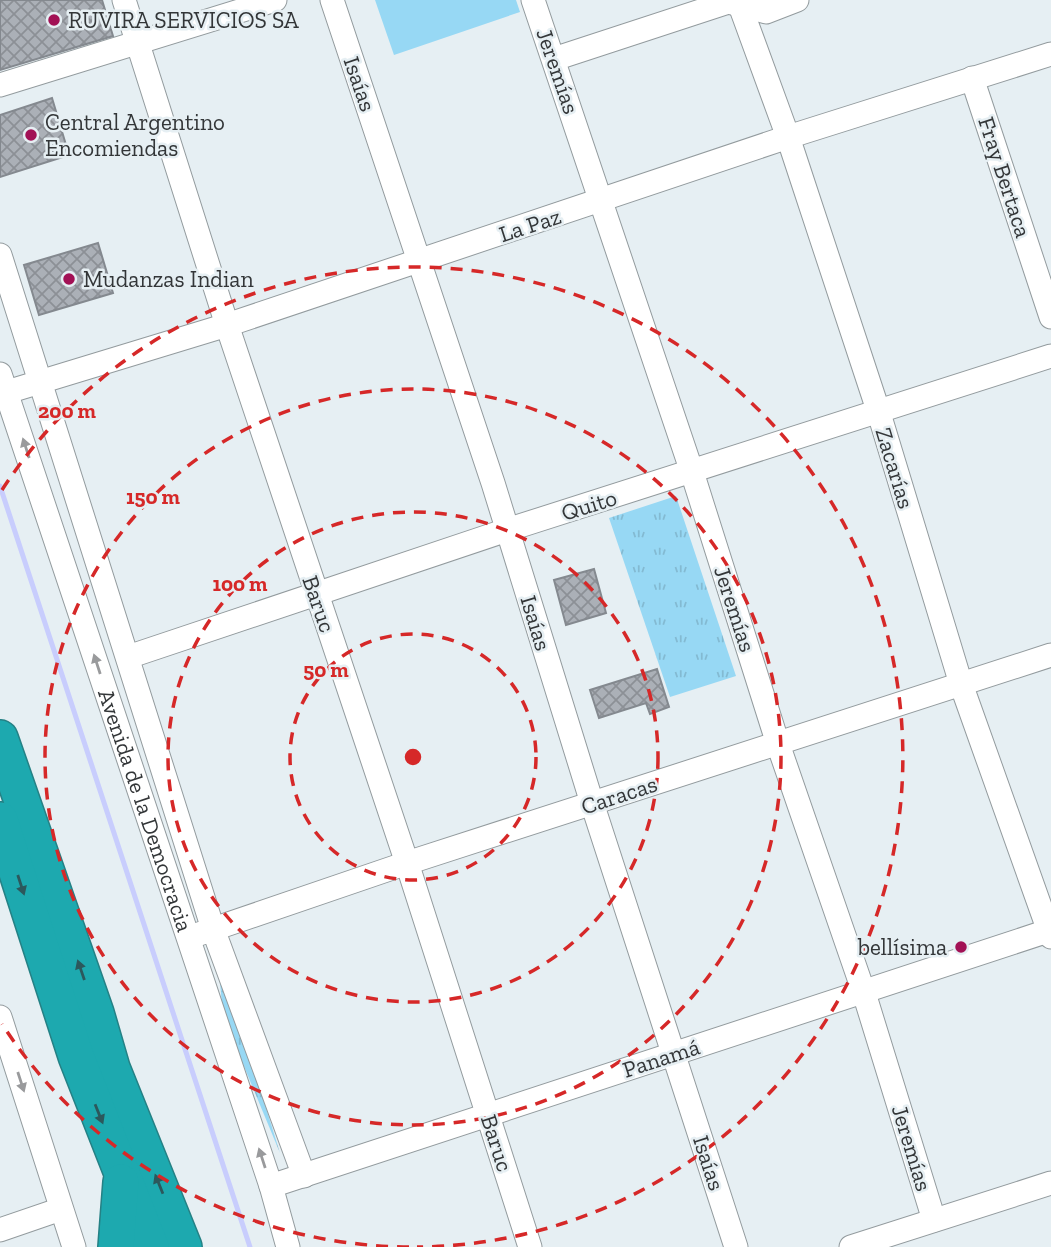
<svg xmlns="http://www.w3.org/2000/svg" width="1051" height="1247" font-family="'Zilla Slab',serif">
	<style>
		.grass { fill: url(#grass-tufts) }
		.pitch { fill: #97d8f4 }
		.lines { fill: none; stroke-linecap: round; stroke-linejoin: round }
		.stream { stroke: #c8cdfd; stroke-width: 5 }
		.building { fill: url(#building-cross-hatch); stroke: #84898f; stroke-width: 2 }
		.minor-casing { stroke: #939b9e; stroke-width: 25 }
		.highway-casing { stroke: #258185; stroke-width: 38 }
		.minor { stroke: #fff; stroke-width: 23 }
		.highway { stroke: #1da9af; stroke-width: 35 }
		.oneway { fill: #999a9c }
		.oneway2 { fill: #2c585c }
		.ring { fill: none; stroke: #d62828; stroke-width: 3.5; stroke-dasharray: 12 9 }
		.poi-dot { fill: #a21155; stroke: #e6eff3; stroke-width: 2.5 }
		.labels { text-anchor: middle; stroke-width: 5; stroke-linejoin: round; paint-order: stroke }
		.poi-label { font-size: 23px; fill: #333638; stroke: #e6eff3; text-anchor: start }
		.street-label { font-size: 23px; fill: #333638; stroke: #e6eff3 }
		.centre { fill: #d62828; stroke: #e6eff3; stroke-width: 3.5 }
		.ring-label { font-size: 21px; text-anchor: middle; font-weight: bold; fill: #d62828; stroke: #e6eff3; stroke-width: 5; stroke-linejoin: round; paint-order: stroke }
	</style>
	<defs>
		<pattern id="grass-tufts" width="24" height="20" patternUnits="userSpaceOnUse" patternTransform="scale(1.75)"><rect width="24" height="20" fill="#97d8f4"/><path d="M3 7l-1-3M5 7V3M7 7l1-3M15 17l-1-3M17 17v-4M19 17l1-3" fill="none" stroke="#83bad2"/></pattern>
		<pattern id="building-cross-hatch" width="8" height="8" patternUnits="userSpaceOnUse" patternTransform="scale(1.75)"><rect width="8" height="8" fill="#abb0b7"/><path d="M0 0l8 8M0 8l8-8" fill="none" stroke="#8c9096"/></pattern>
	</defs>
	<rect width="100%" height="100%" fill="#e6eff3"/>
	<g class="grass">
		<path d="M676 496 736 676 670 697 609 518Z"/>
		<path d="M217 949 280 1153 223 1016Z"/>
	</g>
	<path class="pitch" d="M375 0H516L520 12 394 55Z"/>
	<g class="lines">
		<path class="stream" d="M0 486 250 1247"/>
	</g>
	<g class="building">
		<path d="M0 0H102L113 36 0 70Z"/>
		<path d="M52 98 69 155 0 177V115Z"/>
		<path d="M98 243 113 293 39 315 24 265Z"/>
		<path d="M594 569 606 613 566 625 554 580Z"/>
		<path d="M657 669 669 707 650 714 646 703 599 718 590 690Z"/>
	</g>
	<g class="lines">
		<defs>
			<g id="minor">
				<path d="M124 0 227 325 407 863 530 1247"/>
				<path d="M332 0 493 483 592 803 736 1247"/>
				<path d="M533 0 692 472 778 744 864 993 934 1220"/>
				<path d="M738 0 788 137 878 410 961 684 1051 937"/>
				<path d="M554 59 728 2 766 12 797 0"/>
				<path d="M972 78 1051 317"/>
				<path d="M0 85 275 0"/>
				<path d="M0 255 213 929 304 1176"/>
				<path id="s1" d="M0 374 271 1186 288 1247"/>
				<path d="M7 392 227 325 788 137 1051 54"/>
				<path d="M128 657 507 530 1051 356"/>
				<path d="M199 934 407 863 1051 655"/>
				<path d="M0 1017 74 1247"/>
				<path d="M271 1186 1051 930"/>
				<path d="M0 1230 61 1209"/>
				<path d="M851 1247 1051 1183"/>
			</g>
			<g id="highway">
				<path d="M0 738 96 1013 112 1068 184 1247"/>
				<path d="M0 820 76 1056 151 1247"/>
				<path d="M116 1247 121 1182"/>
			</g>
		</defs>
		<use href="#minor" class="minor-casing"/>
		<use href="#highway" class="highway-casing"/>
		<use href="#minor" class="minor"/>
		<use href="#highway" class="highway"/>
	</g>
	<defs><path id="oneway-solid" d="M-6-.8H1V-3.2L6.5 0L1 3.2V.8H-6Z" transform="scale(1.75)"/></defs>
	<g class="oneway">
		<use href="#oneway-solid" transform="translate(26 448) rotate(-108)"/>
		<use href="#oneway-solid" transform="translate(97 664) rotate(-108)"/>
		<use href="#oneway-solid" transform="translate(21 1082) rotate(72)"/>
		<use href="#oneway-solid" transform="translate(262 1158) rotate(-108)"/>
	</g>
	<g class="oneway2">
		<use href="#oneway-solid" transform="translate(21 885) rotate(72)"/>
		<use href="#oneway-solid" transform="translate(81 970) rotate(-109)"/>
		<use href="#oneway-solid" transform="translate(99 1114) rotate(68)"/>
		<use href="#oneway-solid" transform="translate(159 1184) rotate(-112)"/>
	</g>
	<g class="ring">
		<circle cx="413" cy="757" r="123"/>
		<circle cx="413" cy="757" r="245"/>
		<circle cx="413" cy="757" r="368"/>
		<path d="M409 1247A490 490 0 0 1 2 1024M2 490A490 490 0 1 1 417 1247"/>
	</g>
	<g class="poi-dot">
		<circle cx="54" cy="20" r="7"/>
		<circle cx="31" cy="135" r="7"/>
		<circle cx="69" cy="279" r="7"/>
		<circle cx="961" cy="947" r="7"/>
	</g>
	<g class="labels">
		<g class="poi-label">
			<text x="68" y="28">RUVIRA SERVICIOS SA</text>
			<text x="45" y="130">Central Argentino<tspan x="45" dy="26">Encomiendas</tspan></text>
			<text x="83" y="287">Mudanzas Indian</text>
			<text x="947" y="955" text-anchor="end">bellísima</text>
		</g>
		<g class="street-label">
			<text transform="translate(558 71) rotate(71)" y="8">Jeremías</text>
			<text transform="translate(360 84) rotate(71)" y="8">Isaías</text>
			<text transform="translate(1005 177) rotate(72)" y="8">Fray Bertaca</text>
			<text transform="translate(530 225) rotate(-18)" y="8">La Paz</text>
			<text transform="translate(895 468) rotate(73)" y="8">Zacarías</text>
			<text transform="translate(589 505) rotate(-17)" y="8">Quito</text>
			<text transform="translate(319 604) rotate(71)" y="8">Baruc</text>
			<text transform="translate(735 609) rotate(72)" y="8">Jeremías</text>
			<text transform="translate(536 623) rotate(73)" y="8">Isaías</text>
			<text transform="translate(619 795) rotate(-18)" y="8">Caracas</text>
			<text dy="8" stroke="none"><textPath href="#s1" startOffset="460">Avenida de la Democracia</textPath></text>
			<text transform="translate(661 1058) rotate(-18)" y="8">Panamá</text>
			<text transform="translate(497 1143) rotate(72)" y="8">Baruc</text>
			<text transform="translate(912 1148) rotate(73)" y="8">Jeremías</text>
			<text transform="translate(709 1163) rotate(72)" y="8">Isaías</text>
		</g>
	</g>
	<circle cx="413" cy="757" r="10" class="centre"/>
	<g class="ring-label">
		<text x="67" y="418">200 m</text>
		<text x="153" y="504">150 m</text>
		<text x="240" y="591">100 m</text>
		<text x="326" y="677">50 m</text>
	</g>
</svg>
